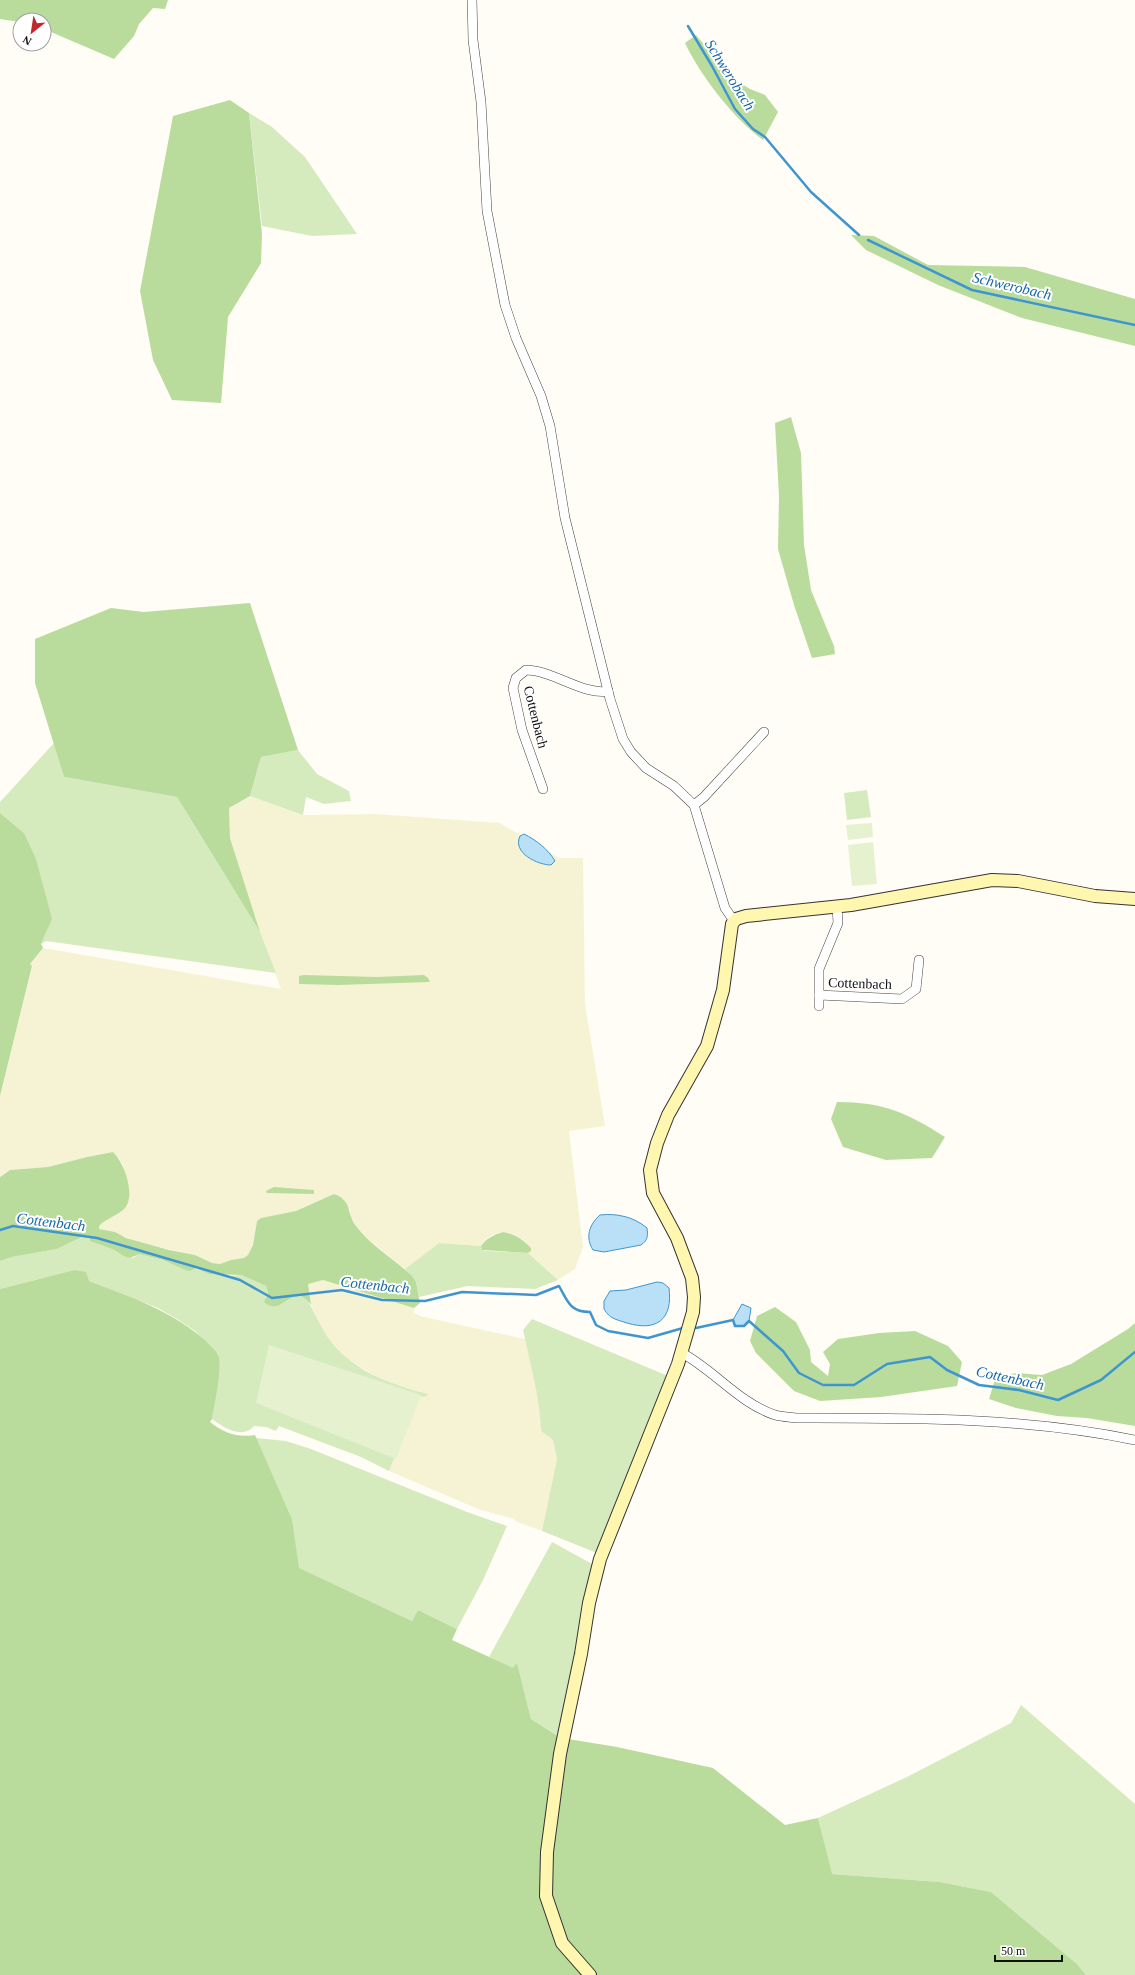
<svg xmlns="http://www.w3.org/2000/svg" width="1135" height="1975" font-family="'Times New Roman',serif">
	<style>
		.farmland { fill: #f6f3d4 }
		.green { fill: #d5ebbd }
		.forest { fill: #b9dc9c }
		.pitch { fill: #e6f2cf }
		.water { fill: #b9e0f7; stroke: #3f96cf }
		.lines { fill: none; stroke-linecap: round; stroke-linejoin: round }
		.stream { stroke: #3f96cf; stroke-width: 2.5 }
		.street-casing { stroke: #444; stroke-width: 10 }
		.secondary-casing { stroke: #333; stroke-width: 14 }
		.street { stroke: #fff; stroke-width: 9 }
		.secondary { stroke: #fff6b0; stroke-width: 12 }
		.labels { text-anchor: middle; stroke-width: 4; stroke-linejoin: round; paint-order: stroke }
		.street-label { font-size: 14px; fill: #111; stroke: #fff }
		.water-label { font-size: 15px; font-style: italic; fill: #1768a6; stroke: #fff }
	</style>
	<rect width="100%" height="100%" fill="#fffdf5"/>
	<g class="farmland">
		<path d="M250 796 303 815 375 814 500 823 559 858H583L585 1004 605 1126 569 1131 583 1247 575 1269 558 1280 528 1253 531 1251V1248L523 1240 514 1234 503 1232 494 1234 486 1239 481 1246 439 1243 405 1269 368 1239 356 1226 351 1218 350 1209 334 1194 296 1211 261 1218 257 1221 253 1245 248 1255 244 1258 231 1260 220 1264 212 1263 195 1255 149 1245 119 1235 115 1232 99 1229V1226L104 1220 119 1213 125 1207 129 1190 123 1165 118 1157 113 1152 87 1157 48 1167 10 1170 0 1176V1096L32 967 30 964 43 948 281 989 260 932 230 838 229 808Z"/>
		<path d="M323 1280 414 1308V1313L424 1317 525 1339 533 1372 541 1416V1431L553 1440 557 1459 542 1531 517 1522 514 1519 478 1509 389 1471 419 1397 427 1394 393 1385 379 1378 347 1359 332 1343 322 1328 311 1305 308 1283Z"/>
	</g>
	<g class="green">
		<path d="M249 113 272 127 305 157 357 234 312 236 262 226Z"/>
		<path d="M54 743 64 777 177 797 260 932 276 973 46 941 41 944 48 928 24 833 0 813V802Z"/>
		<path d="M298 750 317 774 349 791 351 801 324 804 306 797 303 815 250 796 261 757Z"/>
		<path d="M867 790 871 817 847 820 844 793Z"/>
		<path d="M86 1235 110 1248 133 1258 139 1254 163 1260 185 1270 195 1268 205 1272 230 1276 241 1275 266 1286 268 1293 265 1298 283 1303 296 1295 306 1298C315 1312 321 1329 332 1343 356 1372 392 1385 428 1394L427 1396 419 1397 389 1471 361 1457 279 1426 276 1431 266 1427 254 1426C242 1440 223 1427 212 1419L219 1356 217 1352 195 1331 177 1319 158 1308 89 1281 74 1270 0 1289V1261L12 1257 57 1249Z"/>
		<path d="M439 1243 481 1246 482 1250 487 1251 528 1253 558 1280 535 1289 468 1286 419 1297 416 1282 405 1269Z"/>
		<path d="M532 1319 668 1376 597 1553 542 1531 557 1459 553 1440 541 1431C540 1397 530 1363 523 1330Z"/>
		<path d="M256 1438 286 1441 311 1449 467 1512 507 1526 483 1580 457 1629 418 1610 412 1621 298 1568 292 1519Z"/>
		<path d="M552 1542 594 1565 585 1591 573 1662 557 1735 531 1719 517 1664 513 1669 489 1657Z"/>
		<path d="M1021 1705 1135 1804V1975H1086L1077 1964 991 1892 940 1882 831 1874 818 1818 907 1777 1011 1723Z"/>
	</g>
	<g class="forest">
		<path d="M0 0H168L165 9 153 8 139 24 134 36 114 59 44 29V20H20V22L0 19Z"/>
		<path d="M696 35 732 78 750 89 765 95 778 112 763 140C734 119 700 75 685 43Z"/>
		<path d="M230 100 249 113 262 234 261 263 228 317 221 403 172 400 153 360 140 291 173 116Z"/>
		<path d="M851 235 874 236 928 265 1025 267 1135 299V346L1022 318 938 285 866 250Z"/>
		<path d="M791 417 801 453 804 545 811 590 834 646 835 654 812 658 794 605 778 549 779 496 775 423Z"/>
		<path d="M250 603 298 750 261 757 250 796 229 808 230 838 260 932 177 797 64 777 35 683V639L111 608 144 612Z"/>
		<path d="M0 813 24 833 36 859 52 919 41 944 43 948 30 964 32 966 0 1096Z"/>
		<path d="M304 975 377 977 424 975 428 978 430 982 338 985 299 984V976Z"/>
		<path d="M837 1102C884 1102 907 1113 945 1137L932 1158 886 1160 843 1147 831 1119Z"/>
		<path d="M113 1152C124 1162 136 1195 125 1208 118 1216 106 1218 99 1226V1229L115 1232 126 1238 169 1250 195 1255 212 1263 220 1264 231 1260 244 1258 248 1255 253 1245 257 1221 261 1218 296 1211 334 1194C353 1201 346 1213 356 1226 370 1245 394 1259 412 1276L416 1282 420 1303 414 1308 323 1280 308 1284 311 1305C293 1279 282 1319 264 1302L268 1293 266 1286 241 1275 209 1274 196 1268 190 1271 185 1270 163 1260 139 1254C125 1262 124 1254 112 1249 105 1246 98 1244 90 1241V1237L86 1235 57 1249 12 1257 0 1261V1177L10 1170 48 1167 87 1157Z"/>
		<path d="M274 1187 314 1190V1194L267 1193 266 1191Z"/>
		<path d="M503 1232C515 1234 522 1239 531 1248V1251L528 1253 482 1250 481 1246C487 1238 493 1235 503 1232Z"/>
		<path d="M74 1270 86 1272 89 1281C131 1297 172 1311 206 1341 210 1346 218 1351 219 1357 221 1377 215 1399 212 1419L210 1422C224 1433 237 1438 255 1435L292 1519 299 1568 412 1621 418 1610 457 1629 452 1640 513 1668 517 1663 531 1719 558 1736 568 1739 617 1747 713 1768 785 1825 818 1818 832 1874 940 1882 991 1892 1077 1964 1086 1975H0V1289Z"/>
		<path d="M775 1307 796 1322 810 1350 811 1362 828 1376 830 1364 823 1352 838 1339 879 1333 915 1331 948 1346 962 1362 957 1386 881 1397 820 1401 794 1391 756 1353 750 1341 757 1316Z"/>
		<path d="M1135 1323V1426L1087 1418 1057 1416 1016 1408 989 1399 996 1376 1017 1373 1042 1375 1071 1364 1128 1329Z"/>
	</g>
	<g class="pitch">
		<path d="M872 823 873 837 848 840 846 825Z"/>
		<path d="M873 842 877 884 852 886 848 845Z"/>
		<path d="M269 1345 421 1395 396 1459 256 1403Z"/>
	</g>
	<g class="water">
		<path d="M524 834C536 840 548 849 555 861L551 865C538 865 512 853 520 836Z"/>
		<path d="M600 1215C617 1213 634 1217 647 1228 648 1236 648 1240 641 1245L604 1252 593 1250C585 1237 589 1225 600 1215Z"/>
		<path d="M657 1282 663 1283 669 1288C673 1319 657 1332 627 1323 615 1319 610 1319 604 1309V1301L610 1291 626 1290Z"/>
		<path d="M742 1304 751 1308 749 1321 744 1326H735L733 1320Z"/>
	</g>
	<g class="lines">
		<g class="stream">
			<path d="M688 26 712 66 735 109 753 129 765 137 811 192 859 235"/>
			<path d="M868 240 972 290 1135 325"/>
			<path d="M0 1230 13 1226 97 1238 240 1280 272 1298 342 1290 382 1300 425 1301 462 1292 536 1295 559 1286C568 1302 570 1312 590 1312L596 1325 608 1331 648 1338 683 1328"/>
			<path d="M696 1328 733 1320 735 1326H744L749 1321 783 1351 799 1373 823 1385H854L887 1364 930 1357 947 1370 979 1385 1019 1390 1058 1400 1101 1380 1135 1352"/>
		</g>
		<defs>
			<g id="street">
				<path d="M472 0 473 40 481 102 487 211 505 305 516 338 541 396 550 426 565 518 610 699 623 739 631 752 646 768 674 786 694 805 725 908 734 921"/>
				<path d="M543 789 522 730 513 688 516 678 526 670C552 670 585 696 608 691"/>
				<path d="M694 805 704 797 764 732"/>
				<path d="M819 995 902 999 916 989 919 960"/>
				<path d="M819 1006V969L838 923 837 907"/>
				<path d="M682 1353C715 1371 739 1403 775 1415 782 1417 790 1417 797 1418 912 1418 1022 1417 1135 1440"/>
			</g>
			<path id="secondary" d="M590 1975 562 1943 546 1896 547 1852 560 1754 581 1654 589 1603 600 1559 678 1364 693 1312 694 1297 692 1278 677 1238 653 1193 650 1170 657 1143 668 1115 707 1046 723 990 732 924 736 919 746 916 851 905 992 880 1018 881 1095 896 1135 899"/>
		</defs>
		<use href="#street" class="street-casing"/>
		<use href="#secondary" class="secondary-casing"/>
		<use href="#street" class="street"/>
		<use href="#secondary" class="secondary"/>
	</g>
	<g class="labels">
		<g class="street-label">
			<text transform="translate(536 717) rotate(76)" y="5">Cottenbach</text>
			<text transform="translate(860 983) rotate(2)" y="5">Cottenbach</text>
		</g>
		<g class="water-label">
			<text transform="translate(730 75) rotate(58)" y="5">Schwerobach</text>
			<text transform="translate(1012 286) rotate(13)" y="5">Schwerobach</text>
			<text transform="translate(51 1222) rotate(7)" y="5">Cottenbach</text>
			<text transform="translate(375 1285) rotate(6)" y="5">Cottenbach</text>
			<text transform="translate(1010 1378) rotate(12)" y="5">Cottenbach</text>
		</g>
	</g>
	<g transform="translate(32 32) rotate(210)"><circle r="19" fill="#ffffff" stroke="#a0a0a0"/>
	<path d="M0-3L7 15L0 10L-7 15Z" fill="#c4262e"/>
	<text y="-6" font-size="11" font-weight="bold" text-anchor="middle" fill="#111111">N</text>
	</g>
	<path d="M995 1955v6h67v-6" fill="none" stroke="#111111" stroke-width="2"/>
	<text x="1001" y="1955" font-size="12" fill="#111111" stroke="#ffffff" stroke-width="3" paint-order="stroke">50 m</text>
</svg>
